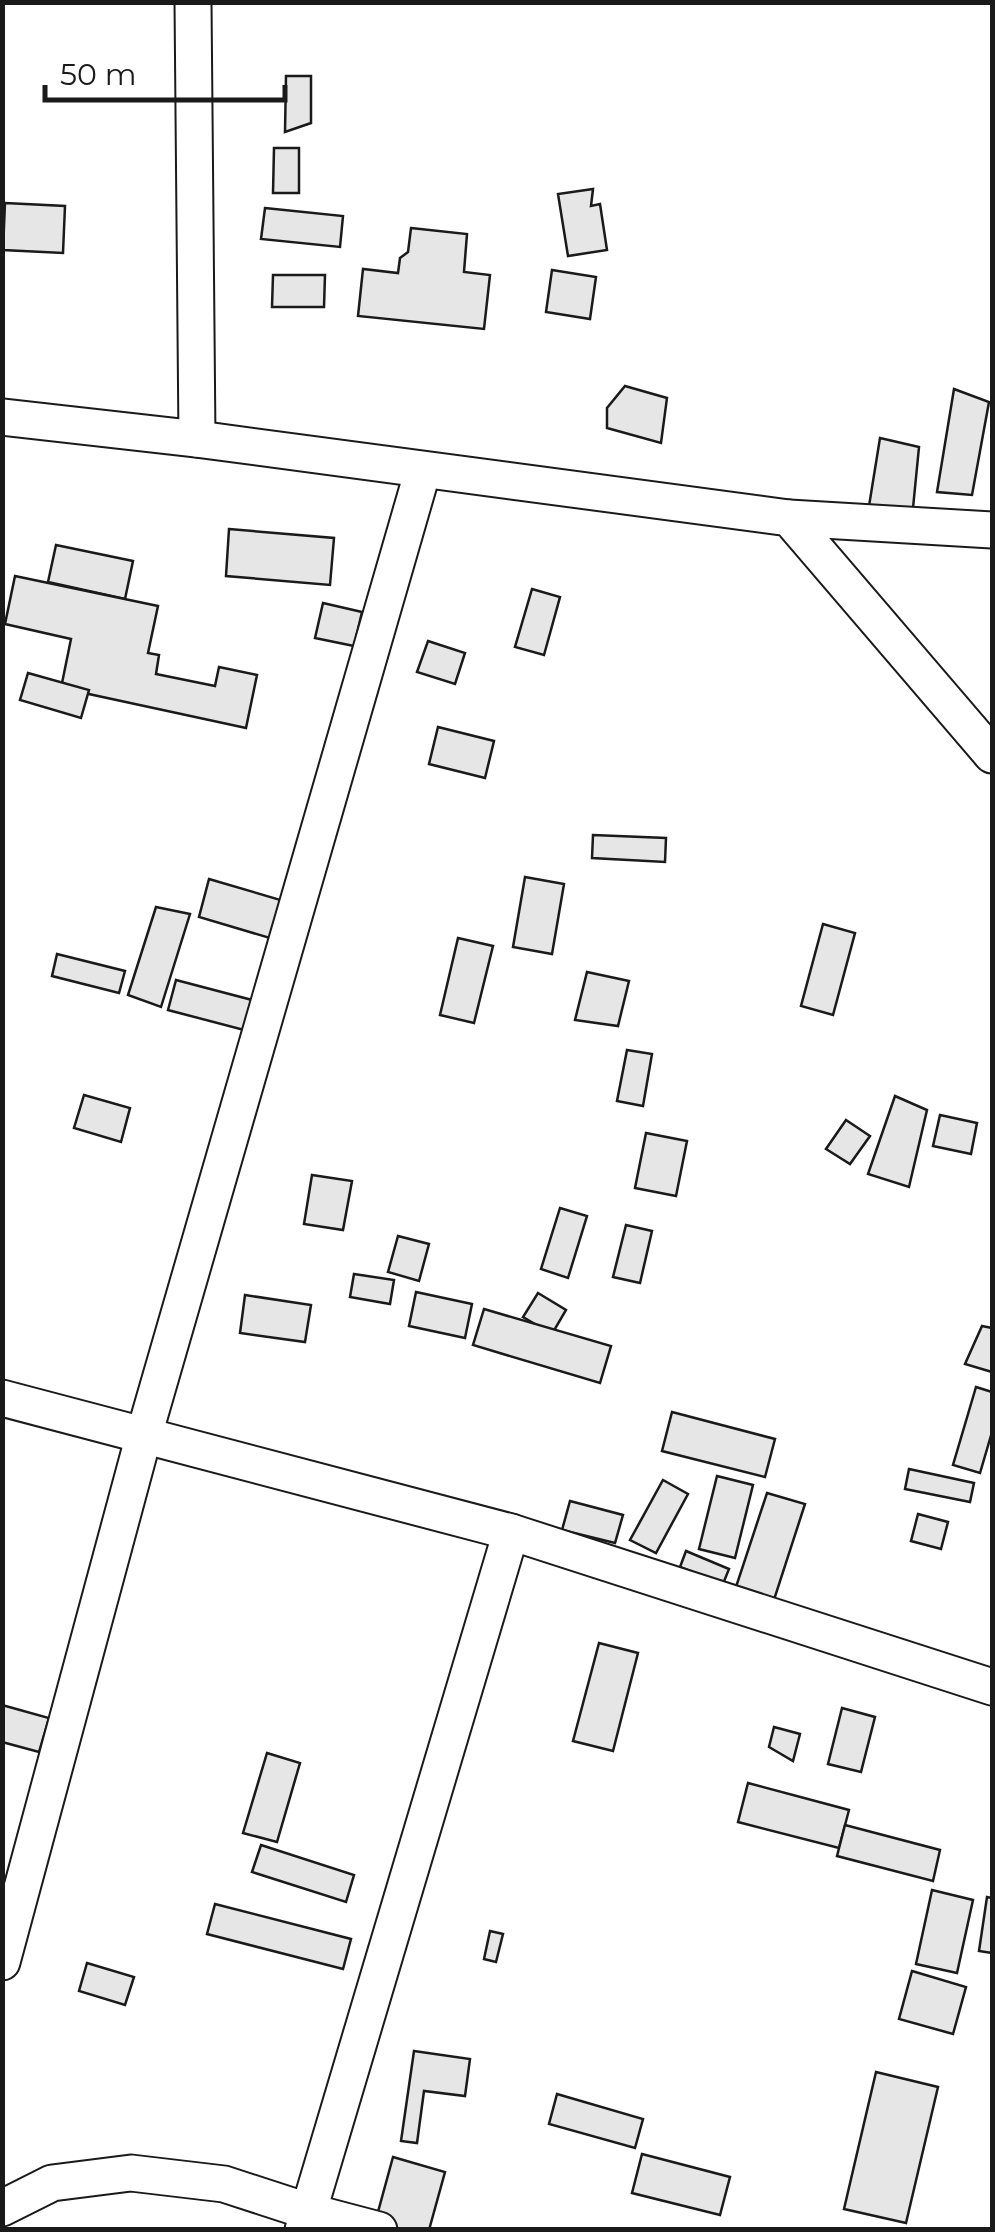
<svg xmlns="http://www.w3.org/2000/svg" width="995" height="2232" font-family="Montserrat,sans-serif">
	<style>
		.building { fill: #e6e6e6; stroke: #1a1a1a; stroke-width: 2.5 }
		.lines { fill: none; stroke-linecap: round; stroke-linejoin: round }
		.minor-casing { stroke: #1a1a1a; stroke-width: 39 }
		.minor { stroke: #fff; stroke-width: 35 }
	</style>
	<rect width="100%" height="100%" fill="#fff"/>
	<g class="building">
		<path d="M286 76H311V123L285 132Z"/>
		<path d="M274 148H299V193H273Z"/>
		<path d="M593 189 591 206 600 204 607 250 568 256 558 194Z"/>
		<path d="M5 203 65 206 63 253 3 250Z"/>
		<path d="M265 208 343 216 340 247 261 239Z"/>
		<path d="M411 228 467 234 464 272 490 275 484 329 358 316 363 269 398 273 400 258 408 252Z"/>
		<path d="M552 270 596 277 590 319 546 312Z"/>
		<path d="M273 275H325L324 307H272Z"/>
		<path d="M625 386 667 398 661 443 607 428V408Z"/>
		<path d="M954 389 989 402 972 495 937 492Z"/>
		<path d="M880 438 919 447 913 508 869 506Z"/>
		<path d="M229 529 334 538 330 585 226 576Z"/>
		<path d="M56 545 133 561 125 599 48 582Z"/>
		<path d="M15 576 158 606 148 653 159 655 156 674 215 686 219 667 257 675 246 728 61 688 71 639 5 624Z"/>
		<path d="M532 589 560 597 544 655 515 647Z"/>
		<path d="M323 603 362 612 354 646 315 638Z"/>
		<path d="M428 641 465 653 455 684 417 672Z"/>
		<path d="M28 673 89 690 81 718 20 700Z"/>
		<path d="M438 727 494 741 485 778 429 764Z"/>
		<path d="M593 835 666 838 665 862 592 858Z"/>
		<path d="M525 877 564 884 552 954 513 947Z"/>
		<path d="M209 879 301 906 290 944 199 917Z"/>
		<path d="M156 907 190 914 161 1007 128 995Z"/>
		<path d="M823 924 855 933 833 1015 801 1006Z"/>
		<path d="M458 938 493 946 474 1023 440 1015Z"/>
		<path d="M57 954 125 971 119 993 52 976Z"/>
		<path d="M587 972 629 981 618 1026 575 1020Z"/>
		<path d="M176 980 252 1000 244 1030 168 1010Z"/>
		<path d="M627 1050 652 1054 643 1106 617 1101Z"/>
		<path d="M84 1095 130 1108 121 1142 74 1128Z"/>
		<path d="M895 1096 927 1110 909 1187 868 1174Z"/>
		<path d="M940 1115 977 1123 971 1154 933 1146Z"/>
		<path d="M846 1120 870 1136 850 1164 826 1149Z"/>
		<path d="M646 1133 687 1141 676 1196 635 1188Z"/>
		<path d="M312 1175 352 1181 343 1230 304 1224Z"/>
		<path d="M560 1208 587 1216 568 1278 541 1269Z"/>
		<path d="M626 1225 652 1231 640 1283 613 1277Z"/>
		<path d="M398 1236 429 1244 419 1281 388 1272Z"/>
		<path d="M354 1274 394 1280 390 1304 350 1297Z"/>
		<path d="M416 1292 472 1304 465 1338 409 1326Z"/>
		<path d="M538 1293 566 1310 552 1334 523 1317Z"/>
		<path d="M245 1295 311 1305 305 1342 240 1333Z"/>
		<path d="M484 1309 611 1346 600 1383 473 1345Z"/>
		<path d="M982 1326 992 1328V1372L965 1364Z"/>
		<path d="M976 1387 992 1392V1432L980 1473 953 1465Z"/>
		<path d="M672 1412 775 1439 765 1477 662 1451Z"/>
		<path d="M909 1469 974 1483 970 1502 905 1489Z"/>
		<path d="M717 1476 753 1485 735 1558 699 1549Z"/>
		<path d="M663 1480 688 1494 656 1553 630 1540Z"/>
		<path d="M767 1493 805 1504 772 1606 734 1593Z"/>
		<path d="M570 1501 623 1515 615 1543 562 1530Z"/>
		<path d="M918 1514 948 1522 941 1549 911 1541Z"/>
		<path d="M686 1551 729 1569 723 1584 680 1567Z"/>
		<path d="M599 1643 638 1653 613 1751 573 1741Z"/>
		<path d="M2 1705 49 1718 39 1752 2 1742Z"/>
		<path d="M842 1708 875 1717 861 1772 828 1764Z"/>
		<path d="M774 1727 800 1734 793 1761 769 1747Z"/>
		<path d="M267 1753 300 1763 277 1842 243 1833Z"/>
		<path d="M748 1783 849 1810 839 1848 738 1822Z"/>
		<path d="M845 1825 940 1850 933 1881 837 1856Z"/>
		<path d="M261 1845 354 1875 346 1902 252 1872Z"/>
		<path d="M932 1890 973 1900 957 1973 916 1964Z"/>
		<path d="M987 1897 992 1898V1953L979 1951Z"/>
		<path d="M215 1904 351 1939 343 1969 207 1934Z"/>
		<path d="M490 1931 503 1934 496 1962 484 1959Z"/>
		<path d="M87 1963 134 1977 125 2005 79 1991Z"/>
		<path d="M912 1971 966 1987 953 2034 899 2019Z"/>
		<path d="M414 2051 470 2059 465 2096 424 2091 417 2143 401 2141Z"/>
		<path d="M876 2072 938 2087 906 2223 844 2209Z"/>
		<path d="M557 2094 643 2119 635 2148 549 2124Z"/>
		<path d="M642 2154 730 2177 720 2215 632 2193Z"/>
		<path d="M393 2157 445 2172 429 2230H397L375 2223Z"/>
	</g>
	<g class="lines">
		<defs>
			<g id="minor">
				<path d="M193 2 197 439"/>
				<path d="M2 417 197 439 789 518 992 755"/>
				<path d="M789 518 992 530"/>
				<path d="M2 1398 511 1532 992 1687"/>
				<path d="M2 1962 144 1435 423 470"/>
				<path d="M2 2208 52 2183 131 2173 224 2184 307 2211 379 2230"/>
				<path d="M303 2230 511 1532"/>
			</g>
		</defs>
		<use href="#minor" class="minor-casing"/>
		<use href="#minor" class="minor"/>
	</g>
	<rect width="995" height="2232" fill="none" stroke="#1a1a1a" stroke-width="10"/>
	<path d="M45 85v15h240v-15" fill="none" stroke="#1a1a1a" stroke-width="5"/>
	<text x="60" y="85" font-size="30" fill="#1a1a1a" stroke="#ffffff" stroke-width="8" paint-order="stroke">50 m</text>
</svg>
